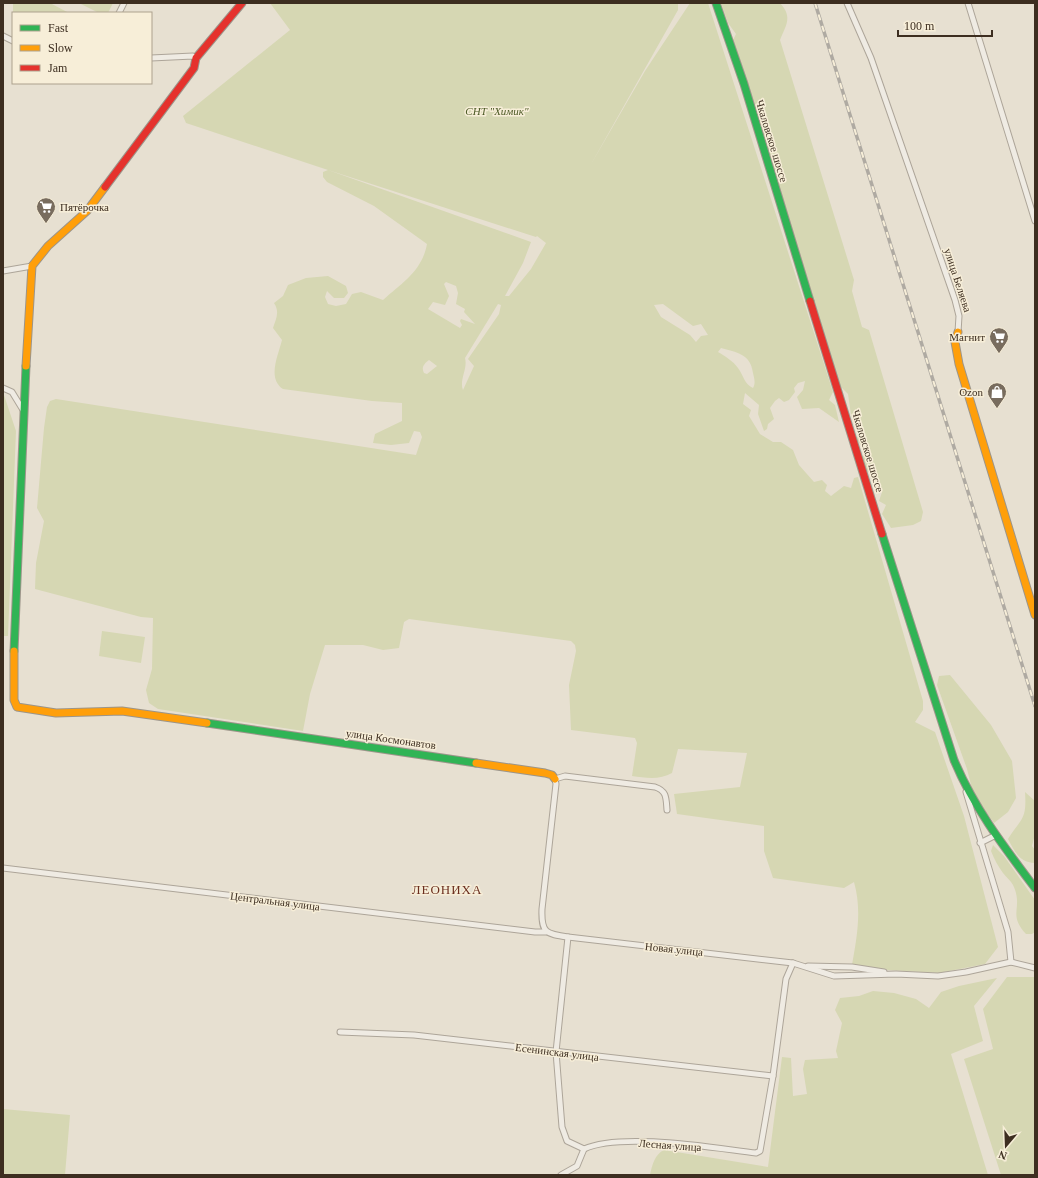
<svg xmlns="http://www.w3.org/2000/svg" width="1038" height="1178" font-family="'Times New Roman',serif">
	<style>
		.green { fill: #d6d7b3; fill-rule: evenodd }
		.lines { fill: none; stroke-linecap: round; stroke-linejoin: round }
		.street-casing { stroke: #ada599; stroke-width: 7 }
		.fast-casing { stroke: #9c958a; stroke-width: 9 }
		.slow-casing { stroke: #9c958a; stroke-width: 9 }
		.jam-casing { stroke: #9c958a; stroke-width: 9 }
		.street { stroke: #efebe3; stroke-width: 5 }
		.fast { stroke: #30b455; stroke-width: 7 }
		.slow { stroke: #ff9f0a; stroke-width: 7 }
		.jam { stroke: #e5322d; stroke-width: 7 }
		.rail-casing { stroke: #afaaa2; stroke-width: 3.5 }
		.rail { stroke: #f7eed8; stroke-width: 2; stroke-dasharray: 6; stroke-linecap: butt }
		.labels { text-anchor: middle; stroke-width: 3; stroke-linejoin: round; paint-order: stroke }
		.park-label { font-size: 11px; font-style: italic; fill: #4d5a26; stroke: #f7eed8 }
		.street-label { font-size: 11px; fill: #3d2e20; stroke: #f7eed8 }
		.poi-label { font-size: 11px; fill: #3d2e20; stroke: #f7eed8; text-anchor: end }
		.quarter-label { font-size: 13px; letter-spacing: 1px; fill: #6b2e1e; stroke: #f7eed8 }
	</style>
	<rect width="100%" height="100%" fill="#e7e0d1"/>
	<g class="green">
		<path d="M13 3H50L69 13H13Z"/>
		<path d="M79 3H113L108 13H99Z"/>
		<path d="M270 3H678V10L590 166 645 71 690 3H708L833 392 829 400 835 405 839 422 819 408 802 409 797 397 803 390 805 381 798 383 794 388 795 392 789 400 784 402 779 398 775 401 770 408 774 419 768 424 767 429 764 431 758 414 759 405 745 393 743 404 751 410 749 416 760 434 773 442H781L793 450 799 465 814 482 822 480 827 485 825 491 831 496 844 486 851 488 854 478 858 477 923 701V710L915 722 935 732 964 816 998 947 985 964 939 973 887 970 852 965C857 937 862 910 854 882L844 888 773 878 764 851V826L677 814 674 794 740 787 747 753 678 749 672 773C660 780 646 778 632 776L637 743 635 738 571 730 569 685 576 651 575 645 571 641 409 619 404 622 399 648 383 650 363 645H325L310 694 303 731 158 709 149 703 146 690 152 669 153 618 141 617 35 589 36 563 44 521 37 508 44 428 47 407 50 401 56 399 416 455 422 437 420 432 414 431 409 443 391 445 373 443 375 434 402 421V403L372 401 283 389C267 378 278 356 282 340L273 328C276 319 280 312 274 303L283 296 288 285 306 278 328 276 346 286 348 293 344 298H334L327 291 325 297 328 304 336 306 346 304 352 294 361 292 383 300C403 282 422 271 427 244L374 206 327 182 323 177V172L328 170 186 123 183 116 290 30ZM328 170 536 237 537 236 546 243 531 269 509 296H505L523 263 531 242ZM446 282 456 286 458 293 456 304 465 309 464 312 475 324 461 319 460 321 462 325 460 328 428 309 433 302 445 305 449 296 444 284ZM498 304 501 305 499 314 468 359 474 366 463 390C459 380 468 369 465 358ZM663 304 693 326 701 324 708 335 701 336 696 342 690 335 661 317 654 305ZM721 348C736 352 751 354 753 373 754 378 756 383 753 388 744 384 744 376 738 368 733 361 725 356 718 352ZM429 360 437 366 427 374 424 373C421 367 424 364 429 360Z"/>
		<path d="M721 3H780C793 17 786 25 780 40L854 280 852 291 862 327 869 330 923 512 921 521 913 525 891 528 882 514 886 505 879 501 882 492 875 481 872 473 866 471 862 457 867 452 856 439 860 434 851 415 848 394 840 386 787 213 734 49 733 40 736 34 728 23Z"/>
		<path d="M3 392 16 431 8 636H3Z"/>
		<path d="M102 631 145 637 141 663 99 656Z"/>
		<path d="M950 675 991 725 1012 761 1016 798 1008 812 994 823 973 793 967 769 937 685 939 676Z"/>
		<path d="M1025 792 1035 801V834L1032 846 1035 850V863C1019 862 1015 852 1008 839 1021 818 1027 821 1025 792Z"/>
		<path d="M993 845 1004 856 1035 900V932L1032 934H1026C1007 914 1024 908 1013 885 1011 881 1006 877 1003 873 998 866 994 859 991 851Z"/>
		<path d="M1007 977H1035V1175H1001L964 1059 993 1049 983 1009Z"/>
		<path d="M997 978 974 1006 983 1041 951 1054 988 1175H650C652 1165 655 1154 664 1150L768 1167 782 1057 791 1058 793 1096 807 1094 803 1069 805 1060 838 1058 836 1051 842 1023 835 1010 840 998 859 996 873 991 894 993 916 999 929 1008 941 992 959 986Z"/>
		<path d="M3 1109 70 1115 65 1175H3Z"/>
	</g>
	<g class="lines">
		<defs>
			<g id="street">
				<path d="M847 3 871 58 955 300 959 316 958 332"/>
				<path d="M968 3 1035 221"/>
				<path d="M119 13 124 3"/>
				<path d="M3 36 13 41"/>
				<path d="M151 58 193 56 196 58"/>
				<path d="M3 271 32 266"/>
				<path d="M3 388 12 392 23 410"/>
				<path d="M966 792 1008 932 1011 962"/>
				<path d="M667 810C666 798 667 791 655 787L565 776 555 779 556 784 542 909C541 933 546 934 568 937L793 963 834 976 896 974 938 976 966 972 1011 962 1035 968"/>
				<path d="M980 843 994 836"/>
				<path d="M3 868 535 932H546"/>
				<path d="M568 937 556 1052 562 1127 567 1141 584 1149"/>
				<path d="M808 966 852 967 884 972"/>
				<path d="M340 1032 414 1035 773 1076"/>
				<path d="M584 1149C622 1132 713 1148 756 1153L760 1151 773 1076 786 979 793 963"/>
				<path d="M561 1175 577 1166 584 1149"/>
			</g>
			<g id="fast">
				<path d="M716 3 744 84 810 301"/>
				<path d="M882 534 954 760C974 808 1004 847 1035 888"/>
				<path d="M14 651 26 366"/>
				<path d="M207 723 476 763"/>
			</g>
			<g id="slow">
				<path d="M958 332 955 342 959 364 1035 615"/>
				<path d="M26 366 32 266 48 246 87 211 105 187"/>
				<path d="M14 651V700L17 707 56 713 122 711 207 723"/>
				<path d="M476 763 545 773 552 775 555 779"/>
			</g>
			<g id="jam">
				<path d="M105 187 194 68 196 58 242 3"/>
				<path d="M810 301 882 534"/>
			</g>
		</defs>
		<use href="#street" class="street-casing"/>
		<use href="#fast" class="fast-casing"/>
		<use href="#slow" class="slow-casing"/>
		<use href="#jam" class="jam-casing"/>
		<use href="#street" class="street"/>
		<use href="#fast" class="fast"/>
		<use href="#slow" class="slow"/>
		<use href="#jam" class="jam"/>
		<defs>
			<path id="rail" d="M815 3 1035 706"/>
		</defs>
		<use href="#rail" class="rail-casing"/>
		<use href="#rail" class="rail"/>
	</g>
	<defs>
		<symbol id="supermarket-pin" viewBox="-11 -11 22 30"><path d="M0 17L-7.5 6A9.5 9.5 0 1 1 7.5 6Z" fill="#786c5e" stroke="#f7eed8"/><path d="M-6-5.5h2.5l.6 2H6L4.5 2H-2.5L-4.4-4H-6ZM-1.5 3.2a1.3 1.3 0 1 0 .1 0ZM3 3.2a1.3 1.3 0 1 0 .1 0Z" fill="#fff"/></symbol>
		<symbol id="shop-pin" viewBox="-11 -11 22 30"><path d="M0 17L-7.5 6A9.5 9.5 0 1 1 7.5 6Z" fill="#786c5e" stroke="#f7eed8"/><path d="M-5-2.5h2.3a2.7 3.5 0 0 1 5.4 0H5L5.5 6h-11ZM-1.5-2.5h3a1.5 2.3 0 0 0-3 0Z" fill="#fff"/></symbol>
	</defs>
	<g fill-rule="evenodd">
		<use href="#supermarket-pin" x="35" y="196" width="22" height="30"/>
		<use href="#supermarket-pin" x="988" y="326" width="22" height="30"/>
		<use href="#shop-pin" x="986" y="381" width="22" height="30"/>
	</g>
	<g class="labels">
		<g class="park-label">
			<text x="497" y="115">СНТ "Химик"</text>
		</g>
		<g class="street-label">
			<text transform="translate(772 141) rotate(73)" y="4">Чкаловское шоссе</text>
			<text transform="translate(958 280) rotate(72)" y="4">улица Беляева</text>
			<text transform="translate(868 451) rotate(73)" y="4">Чкаловское шоссе</text>
			<text transform="translate(391 739) rotate(8)" y="4">улица Космонавтов</text>
			<text transform="translate(275 901) rotate(7)" y="4">Центральная улица</text>
			<text transform="translate(674 949) rotate(6)" y="4">Новая улица</text>
			<text transform="translate(557 1052) rotate(7)" y="4">Есенинская улица</text>
			<text transform="translate(670 1145) rotate(4)" y="4">Лесная улица</text>
		</g>
		<g class="poi-label">
			<text x="60" y="211" text-anchor="start">Пятёрочка</text>
			<text x="985" y="341">Магнит</text>
			<text x="983" y="396">Ozon</text>
		</g>
		<g class="quarter-label">
			<text x="447" y="894">ЛЕОНИХА</text>
		</g>
	</g>
	<rect width="1038" height="1178" fill="none" stroke="#3d2e20" stroke-width="8"/>
	<rect x="12" y="12" width="140" height="72" fill="#f7eed8" stroke="#ada18e"/>
	<rect x="20" y="25" width="20" height="6" fill="#30b455" stroke="#ada18e"/>
	<text x="48" y="32" font-size="12" fill="#3d2e20">Fast</text>
	<rect x="20" y="45" width="20" height="6" fill="#ff9f0a" stroke="#ada18e"/>
	<text x="48" y="52" font-size="12" fill="#3d2e20">Slow</text>
	<rect x="20" y="65" width="20" height="6" fill="#e5322d" stroke="#ada18e"/>
	<text x="48" y="72" font-size="12" fill="#3d2e20">Jam</text>
	<g transform="translate(1006 1146) rotate(199)" stroke="#f7eed8" stroke-width="3" paint-order="stroke">
	<path d="M0-3L7 15L0 10L-7 15Z" fill="#3d2e20"/>
	<text y="-6" font-size="11" font-weight="bold" text-anchor="middle" fill="#3d2e20">N</text>
	</g>
	<path d="M898 30v6h94v-6" fill="none" stroke="#3d2e20" stroke-width="2"/>
	<text x="904" y="30" font-size="12" fill="#3d2e20" stroke="#f7eed8" stroke-width="3" paint-order="stroke">100 m</text>
</svg>
